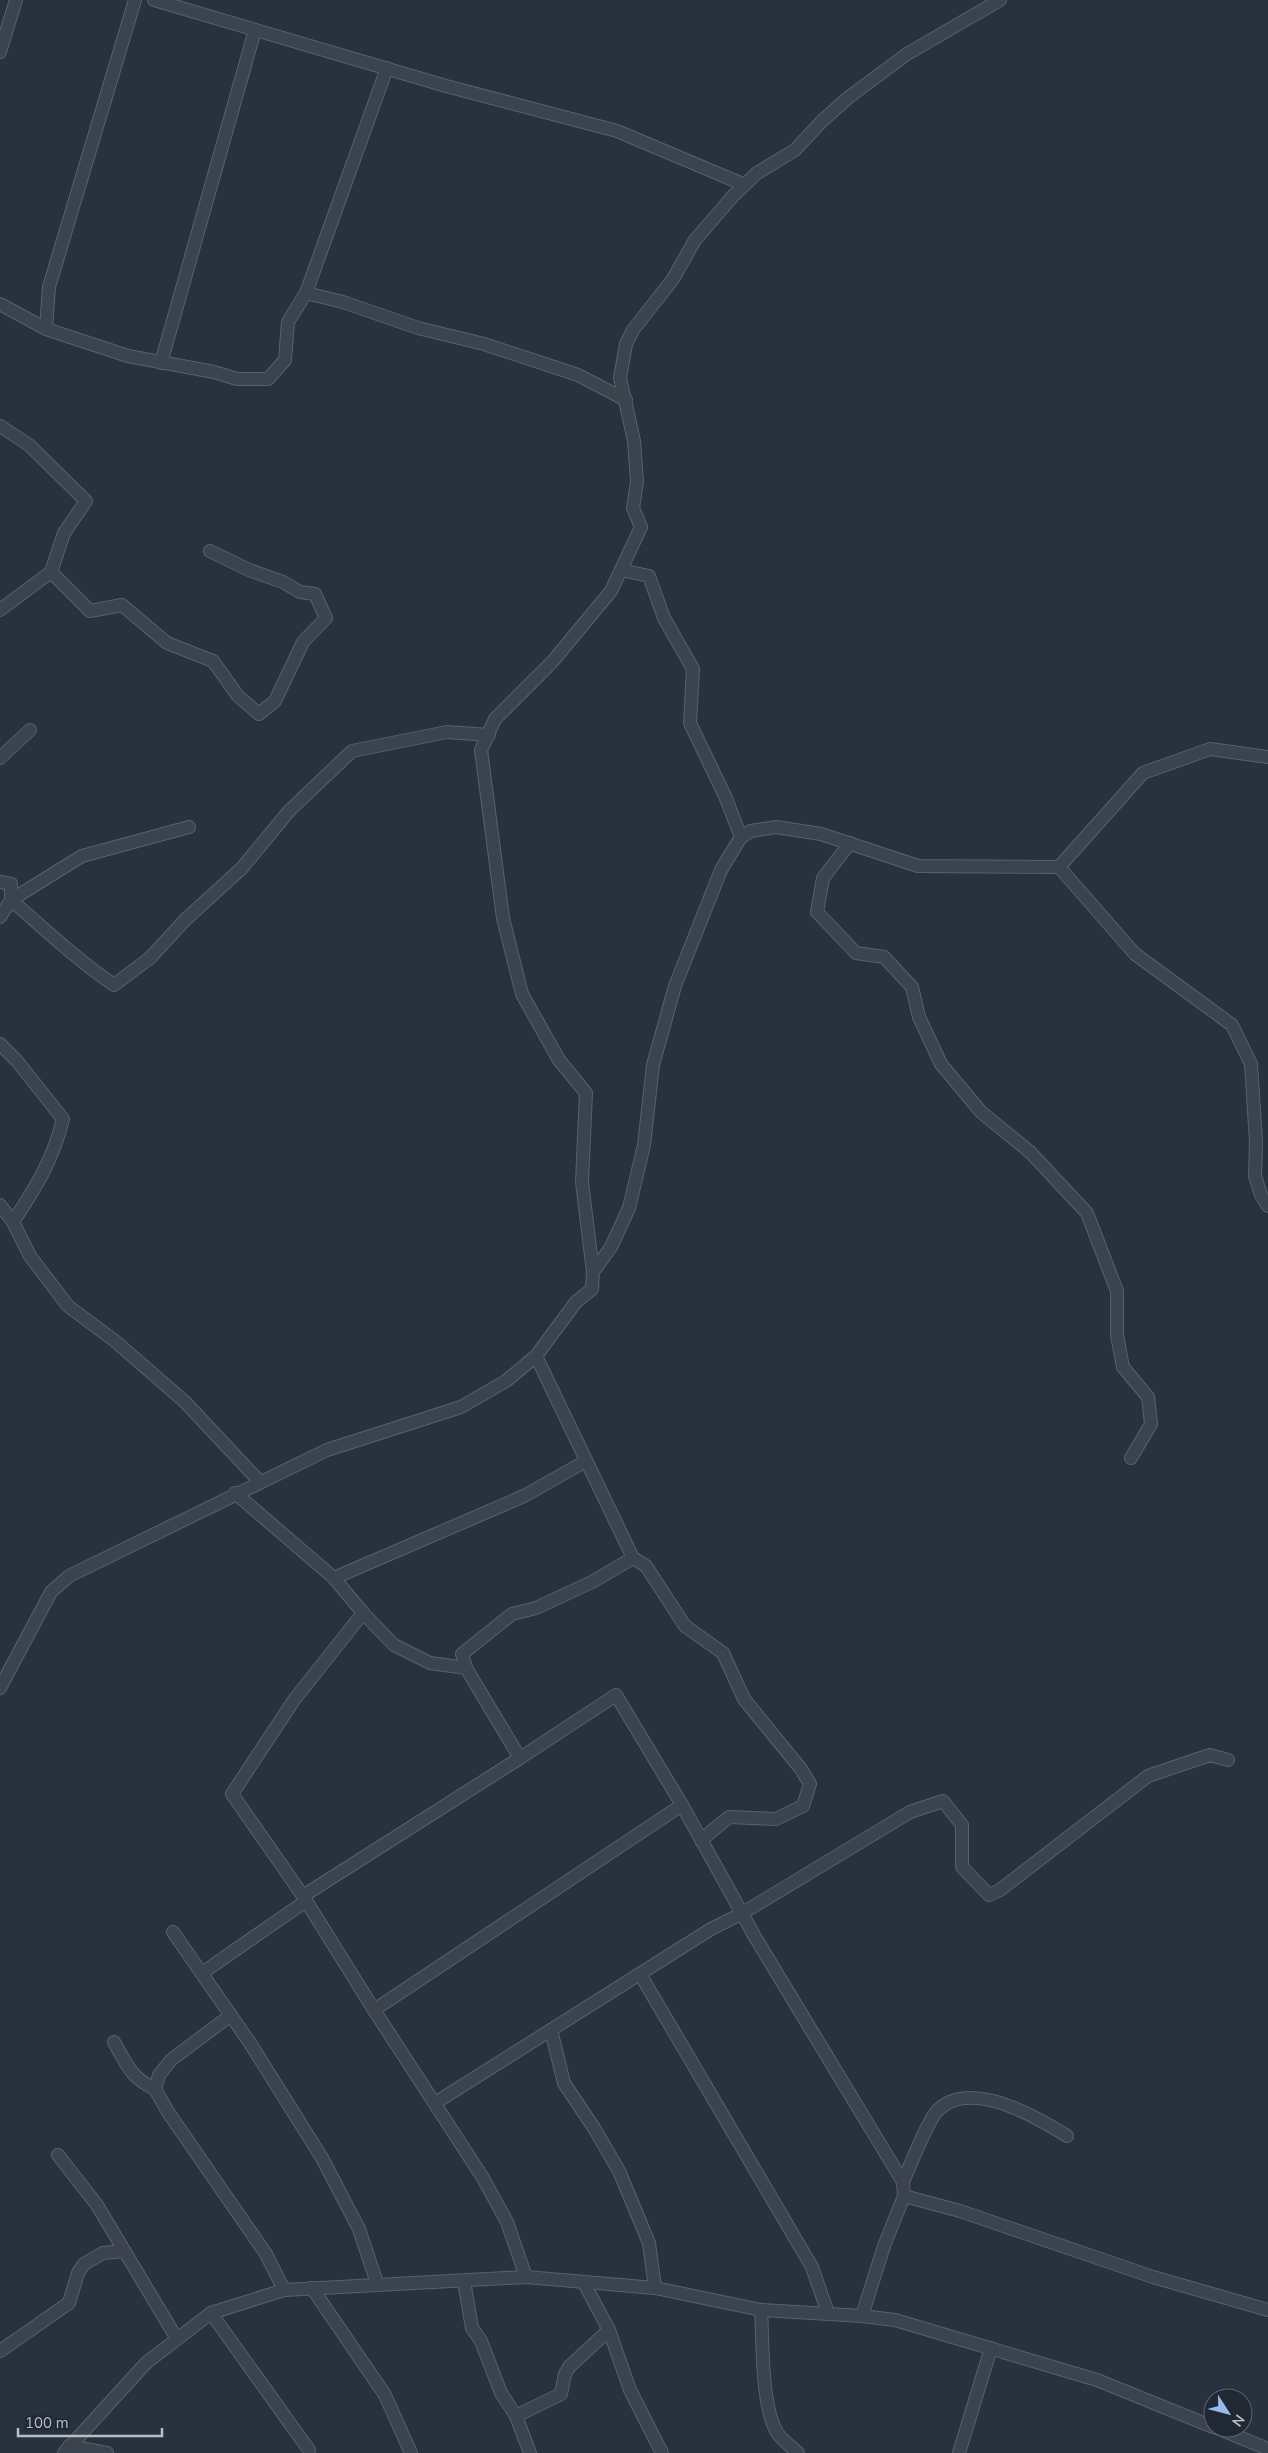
<svg xmlns="http://www.w3.org/2000/svg" width="1268" height="2453" font-family="'Nunito Sans',sans-serif">
	<style>
		.lines { fill: none; stroke-linecap: round; stroke-linejoin: round }
		.minor-casing { stroke: #59616b; stroke-width: 14 }
		.minor { stroke: #3b434e; stroke-width: 12 }
	</style>
	<rect width="100%" height="100%" fill="#28313e"/>
	<g class="lines">
		<defs>
			<g id="minor">
				<path d="M154 0 446 86 617 131 745 185"/>
				<path d="M0 52 16 0"/>
				<path d="M306 293 387 68"/>
				<path d="M0 304 46 329 128 356 214 372 237 379H268L285 360 288 322 306 293 343 302 418 328 484 344 578 375 626 400"/>
				<path d="M46 329 49 287 135 0"/>
				<path d="M161 363 255 30"/>
				<path d="M0 426 29 445 86 501 64 533 51 572"/>
				<path d="M621 570 649 576 664 618 693 669 690 723 725 796 741 837"/>
				<path d="M0 610 51 572 90 611 122 605 167 643 213 661 238 696 259 714 275 701 303 642 326 618 315 594 300 592 283 582 249 570 210 551"/>
				<path d="M0 758 30 730"/>
				<path d="M850 843 823 878 817 912 856 953 884 957 912 987 919 1017 941 1064 981 1112 1030 1152 1087 1213 1117 1291V1335L1123 1367 1148 1397 1151 1424 1131 1458"/>
				<path d="M1059 867 1135 954 1232 1025 1251 1064 1256 1142 1255 1176 1261 1195 1268 1206"/>
				<path d="M0 882 11 884V900C45 929 77 960 114 985L150 958 185 920 242 868 289 811 352 751 447 732 489 735"/>
				<path d="M0 917 11 900 82 856 189 827"/>
				<path d="M0 1044 17 1061 63 1119C53 1160 36 1187 13 1222"/>
				<path d="M0 1205 13 1222 30 1256 68 1306 115 1341 185 1402 260 1482"/>
				<path d="M593 1272 582 1182 586 1093 559 1060 522 994 503 918 481 750 495 719 553 661 611 591 641 527 633 508 637 482 634 441 620 378 626 344 633 330 673 279 695 240 733 196 757 173 795 150 822 121 849 97 907 54 1000 0"/>
				<path d="M536 1356 633 1558 646 1566 685 1626 723 1653 744 1699 801 1769 810 1784 803 1806 776 1819 729 1817 701 1840"/>
				<path d="M235 1493 334 1578 363 1613 394 1645 430 1663 466 1668 520 1758 303 1896"/>
				<path d="M334 1578 524 1496 586 1461"/>
				<path d="M363 1613 294 1700 232 1794 303 1896 374 2010 483 2178 507 2222 526 2277"/>
				<path d="M466 1668 462 1654 512 1614 536 1608 592 1582 633 1558"/>
				<path d="M0 1688 51 1592 69 1576 327 1450 461 1407 506 1381 536 1356 576 1302 592 1289 593 1272 611 1247 629 1208 644 1145 653 1065 675 986 721 870 741 837 751 831 776 827 821 834 918 866 1059 867 1143 773 1210 749 1268 757"/>
				<path d="M520 1758 616 1695 682 1805 755 1937 903 2182 904 2196 884 2246 862 2316"/>
				<path d="M173 1932 250 2043 322 2158 359 2229 377 2283"/>
				<path d="M202 1973 306 1901"/>
				<path d="M640 1974 812 2267 828 2313"/>
				<path d="M374 2010 682 1805"/>
				<path d="M231 2015 171 2060 159 2075 155 2089 168 2112 266 2254 284 2290"/>
				<path d="M551 2030 564 2083 594 2128 619 2171 649 2243 655 2288"/>
				<path d="M114 2042C127 2065 131 2078 155 2089"/>
				<path d="M435 2103 711 1929 741 1914 910 1812 943 1801 962 1825V1867L989 1895 1000 1890 1148 1776 1210 1755 1228 1760"/>
				<path d="M58 2155 97 2205 177 2339"/>
				<path d="M903 2182C910 2166 928 2119 939 2109 972 2079 1037 2117 1067 2136"/>
				<path d="M904 2196 960 2211 1153 2277 1268 2310"/>
				<path d="M464 2281 472 2328 481 2341 501 2393 516 2416 530 2453"/>
				<path d="M584 2283 609 2330 630 2390 662 2453"/>
				<path d="M312 2288 385 2395 411 2453"/>
				<path d="M761 2310C763 2342 761 2408 778 2434 783 2441 792 2447 798 2453"/>
				<path d="M211 2313 309 2450"/>
				<path d="M0 2351 69 2303 78 2273 84 2264 103 2253 124 2251"/>
				<path d="M516 2416 561 2394 565 2374 569 2367 609 2330"/>
				<path d="M1217 2428 1268 2449"/>
				<path d="M69 2446 107 2453"/>
				<path d="M64 2453 146 2363 211 2313 284 2290 526 2277 655 2288 761 2310 862 2316 895 2320 1097 2380 1213 2427"/>
				<path d="M959 2453 991 2348"/>
			</g>
		</defs>
		<use href="#minor" class="minor-casing"/>
		<use href="#minor" class="minor"/>
	</g>
	<g transform="translate(1228 2413) rotate(126)"><circle r="24" fill="#202833" stroke="#5d646f"/>
	<path d="M0-4L9 19L0 12L-9 19Z" fill="#97baee"/>
	<text y="-8" font-size="14" font-weight="bold" text-anchor="middle" fill="#b8bec8">N</text>
	</g>
	<path d="M18 2428v8h144v-8" fill="none" stroke="#b8bec8" stroke-width="2.5"/>
	<text x="25" y="2428" font-size="15" fill="#b8bec8" stroke="#202833" stroke-width="4" paint-order="stroke">100 m</text>
</svg>
